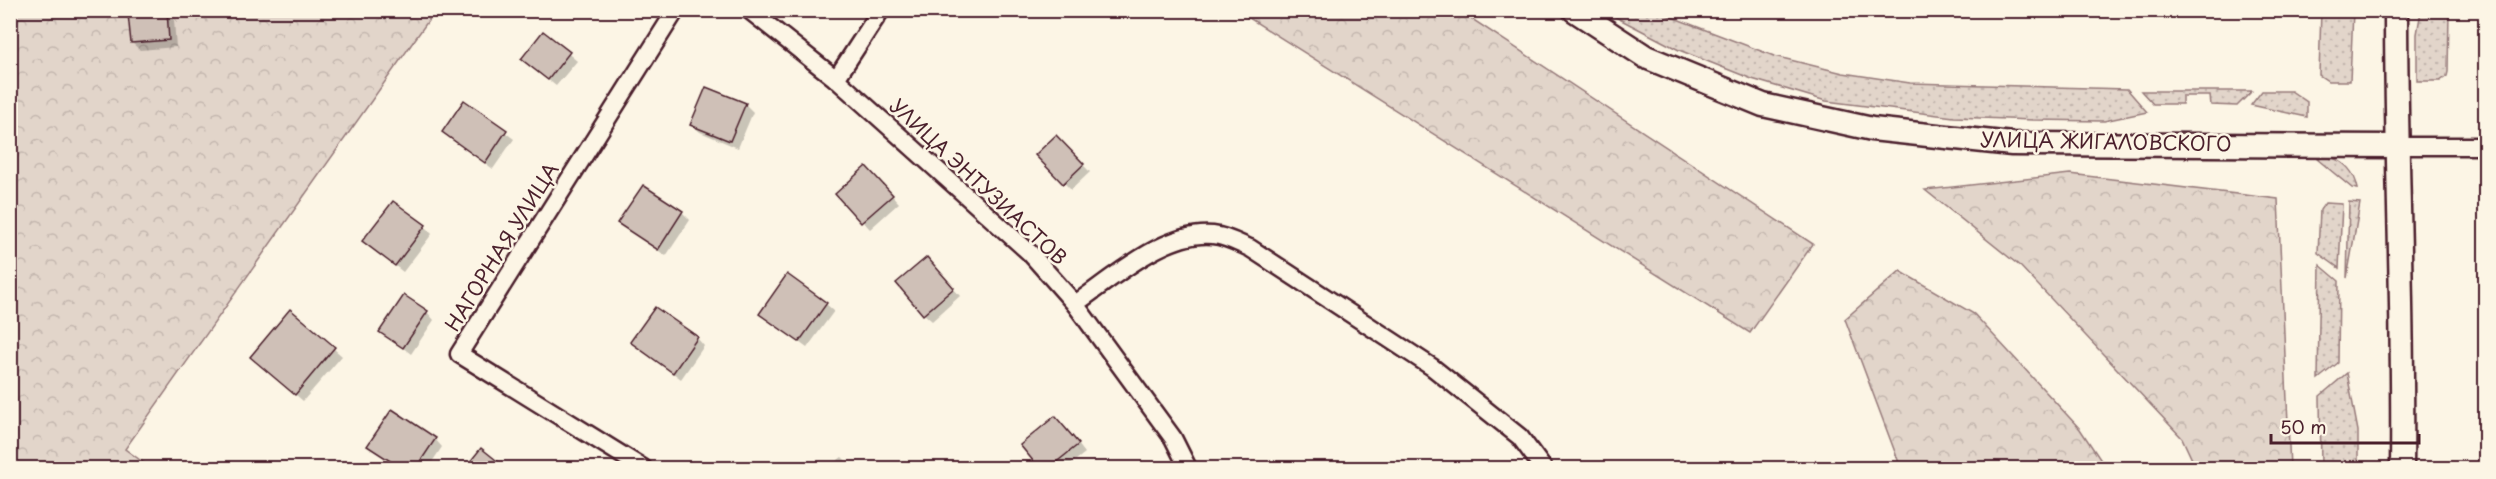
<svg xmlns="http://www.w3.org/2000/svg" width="2496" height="479" font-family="'Playpen Sans',sans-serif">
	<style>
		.grass { fill: url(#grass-dots); stroke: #967a7a; stroke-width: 1.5 }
		.forest { fill: url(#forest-crowns); stroke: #967a7a; stroke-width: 1.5 }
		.shadow { fill: #0003 }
		.building { fill: #cfc0b7; stroke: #4a1f2b; stroke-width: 1.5 }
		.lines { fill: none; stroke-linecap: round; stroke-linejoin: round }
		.minor-casing { stroke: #4a1f2b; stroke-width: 21 }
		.secondary-casing { stroke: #4a1f2b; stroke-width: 27 }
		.minor { stroke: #fcf5e5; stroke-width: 16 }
		.secondary { stroke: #fcf5e5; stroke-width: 22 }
		.labels { text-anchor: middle; stroke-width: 5; stroke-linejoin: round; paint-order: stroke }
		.street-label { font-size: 20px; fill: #4a1f2b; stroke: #fcf5e5 }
	</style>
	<defs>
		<pattern id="grass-dots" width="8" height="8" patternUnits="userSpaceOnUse" patternTransform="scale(1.5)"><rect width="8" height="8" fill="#e2d5ca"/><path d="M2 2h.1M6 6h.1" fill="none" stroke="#c3b6ae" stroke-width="1.8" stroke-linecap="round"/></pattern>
		<pattern id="forest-crowns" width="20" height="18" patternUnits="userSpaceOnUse" patternTransform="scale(1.5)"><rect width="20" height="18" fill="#e2d5ca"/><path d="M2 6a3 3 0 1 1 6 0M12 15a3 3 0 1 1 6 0" fill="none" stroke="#c3b6ae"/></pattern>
	</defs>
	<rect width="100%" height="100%" fill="#fcf5e5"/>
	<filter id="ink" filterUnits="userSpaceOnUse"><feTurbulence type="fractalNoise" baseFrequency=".0167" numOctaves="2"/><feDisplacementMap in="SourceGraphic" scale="12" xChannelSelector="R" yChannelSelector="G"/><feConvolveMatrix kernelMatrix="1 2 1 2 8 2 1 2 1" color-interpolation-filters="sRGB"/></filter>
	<g filter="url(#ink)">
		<g class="grass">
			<path d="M1604 11H1656L1774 56 1843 73 1910 83 2127 89 2147 112 2104 121 2033 120 1954 117 1826 101 1752 79 1679 50Z"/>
			<path d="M2321 11H2353L2350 81H2328L2319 75Z"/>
			<path d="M2421 11H2449L2448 72 2447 76 2440 81H2417V34Z"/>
			<path d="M2141 91H2252L2237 106 2211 105 2210 96H2182V104H2153Z"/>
			<path d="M2262 91H2291L2307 102V117L2251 105Z"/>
			<path d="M2328 157C2345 160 2355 173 2358 189L2352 188 2317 159Z"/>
			<path d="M2349 202 2360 203 2347 278Z"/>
			<path d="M2325 203 2342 204 2339 268 2318 253 2320 210Z"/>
			<path d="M2320 265 2339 281 2338 363 2318 379Z"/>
			<path d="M2347 373 2358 431V468H2321L2320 396Z"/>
		</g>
		<g class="forest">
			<path d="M10 11H435L125 449 151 468H11Z"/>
			<path d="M1238 11H1460L1813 244 1750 333Z"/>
			<path d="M2070 174 2278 199 2290 468H2196L2182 438 2021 267 1925 190Z"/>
			<path d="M1900 271 1974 314 2080 429 2106 468H1901L1845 319Z"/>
		</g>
		<g class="shadow">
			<path d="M166 12 174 20 176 47 140 50 132 43Z"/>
			<path d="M544 33 577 61 556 86 531 66Z"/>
			<path d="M707 89 746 105 753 112 738 148 700 132 692 125Z"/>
			<path d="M464 102 514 139 493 169 444 132Z"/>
			<path d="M1056 137 1090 172 1071 190 1037 155Z"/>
			<path d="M873 175 899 203 870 229 837 194Z"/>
			<path d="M643 187 682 212 690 220 666 256 619 223Z"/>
			<path d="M425 227 432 234 403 272 364 241Z"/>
			<path d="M934 266 960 296 932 321 924 314Z"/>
			<path d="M826 304 834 311 807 348 761 314Z"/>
			<path d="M291 311 342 356 303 401 260 364Z"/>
			<path d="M427 312 434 320 411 354 381 331Z"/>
			<path d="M697 338 704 346 681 379 632 342Z"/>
			<path d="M1063 425 1085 453 1066 468H1041L1022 445Z"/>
			<path d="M435 439 442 447 428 468H399L369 446Z"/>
			<path d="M481 450 503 468H466Z"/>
			<path d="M842 457 853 468H827Z"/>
		</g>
		<g class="building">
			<path d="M167 11 169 40 131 43 128 14Z"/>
			<path d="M543 31 570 52 548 80 521 59Z"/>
			<path d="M706 87 746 103 730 141 690 125Z"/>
			<path d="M464 100 507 130 485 163 442 132Z"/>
			<path d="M1056 135 1084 164 1063 184 1035 155Z"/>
			<path d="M866 166 893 195 861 223 835 194Z"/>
			<path d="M643 185 683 211 658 250 617 223Z"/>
			<path d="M393 201 426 225 395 266 362 241Z"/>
			<path d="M927 257 954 288 923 315 896 283Z"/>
			<path d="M787 274 827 303 799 342 759 314Z"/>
			<path d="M404 295 428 311 403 348 379 332Z"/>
			<path d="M655 307 698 337 673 373 630 342Z"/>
			<path d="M290 309 335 347 295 395 250 357Z"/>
			<path d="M392 409 436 438 416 468H401L367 446Z"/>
			<path d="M1055 416 1079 444 1049 468H1039L1020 445Z"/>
			<path d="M481 448 506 468H465Z"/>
		</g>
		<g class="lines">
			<defs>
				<g id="minor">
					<path d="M749 10 836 79 1030 253 1075 304 1173 438 1188 468"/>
					<path d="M836 79 881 10"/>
					<path d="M2396 146H2486"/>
					<path d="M1075 304C1113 278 1170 226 1219 236 1229 238 1240 244 1250 248L1432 367 1520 437 1543 468"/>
					<path d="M643 468 459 354 676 10"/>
				</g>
				<g id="secondary">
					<path d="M1574 10 1646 57 1763 105 1872 129 2012 144 2396 146"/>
					<path d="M2396 10C2396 163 2404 316 2402 468"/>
				</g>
			</defs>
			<use href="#minor" class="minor-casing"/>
			<use href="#secondary" class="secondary-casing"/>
			<use href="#minor" class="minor"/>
			<use href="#secondary" class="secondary"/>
		</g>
	</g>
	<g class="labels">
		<g class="street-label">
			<text transform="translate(2106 142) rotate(1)" y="7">УЛИЦА ЖИГАЛОВСКОГО</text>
			<text transform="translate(978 182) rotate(43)" y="7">УЛИЦА ЭНТУЗИАСТОВ</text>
			<text transform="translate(502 247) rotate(-58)" y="7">НАГОРНАЯ УЛИЦА</text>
		</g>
	</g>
	<rect width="2496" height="479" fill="none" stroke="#fcf5e5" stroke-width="36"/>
	<rect x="18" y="18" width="2460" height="443" fill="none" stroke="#4a1f2b" stroke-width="2" filter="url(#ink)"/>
	<path d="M2271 434v9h148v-9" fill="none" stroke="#4a1f2b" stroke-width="3"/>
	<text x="2280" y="434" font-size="18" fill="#4a1f2b" stroke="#fcf5e5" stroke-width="4.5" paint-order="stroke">50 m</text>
</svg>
